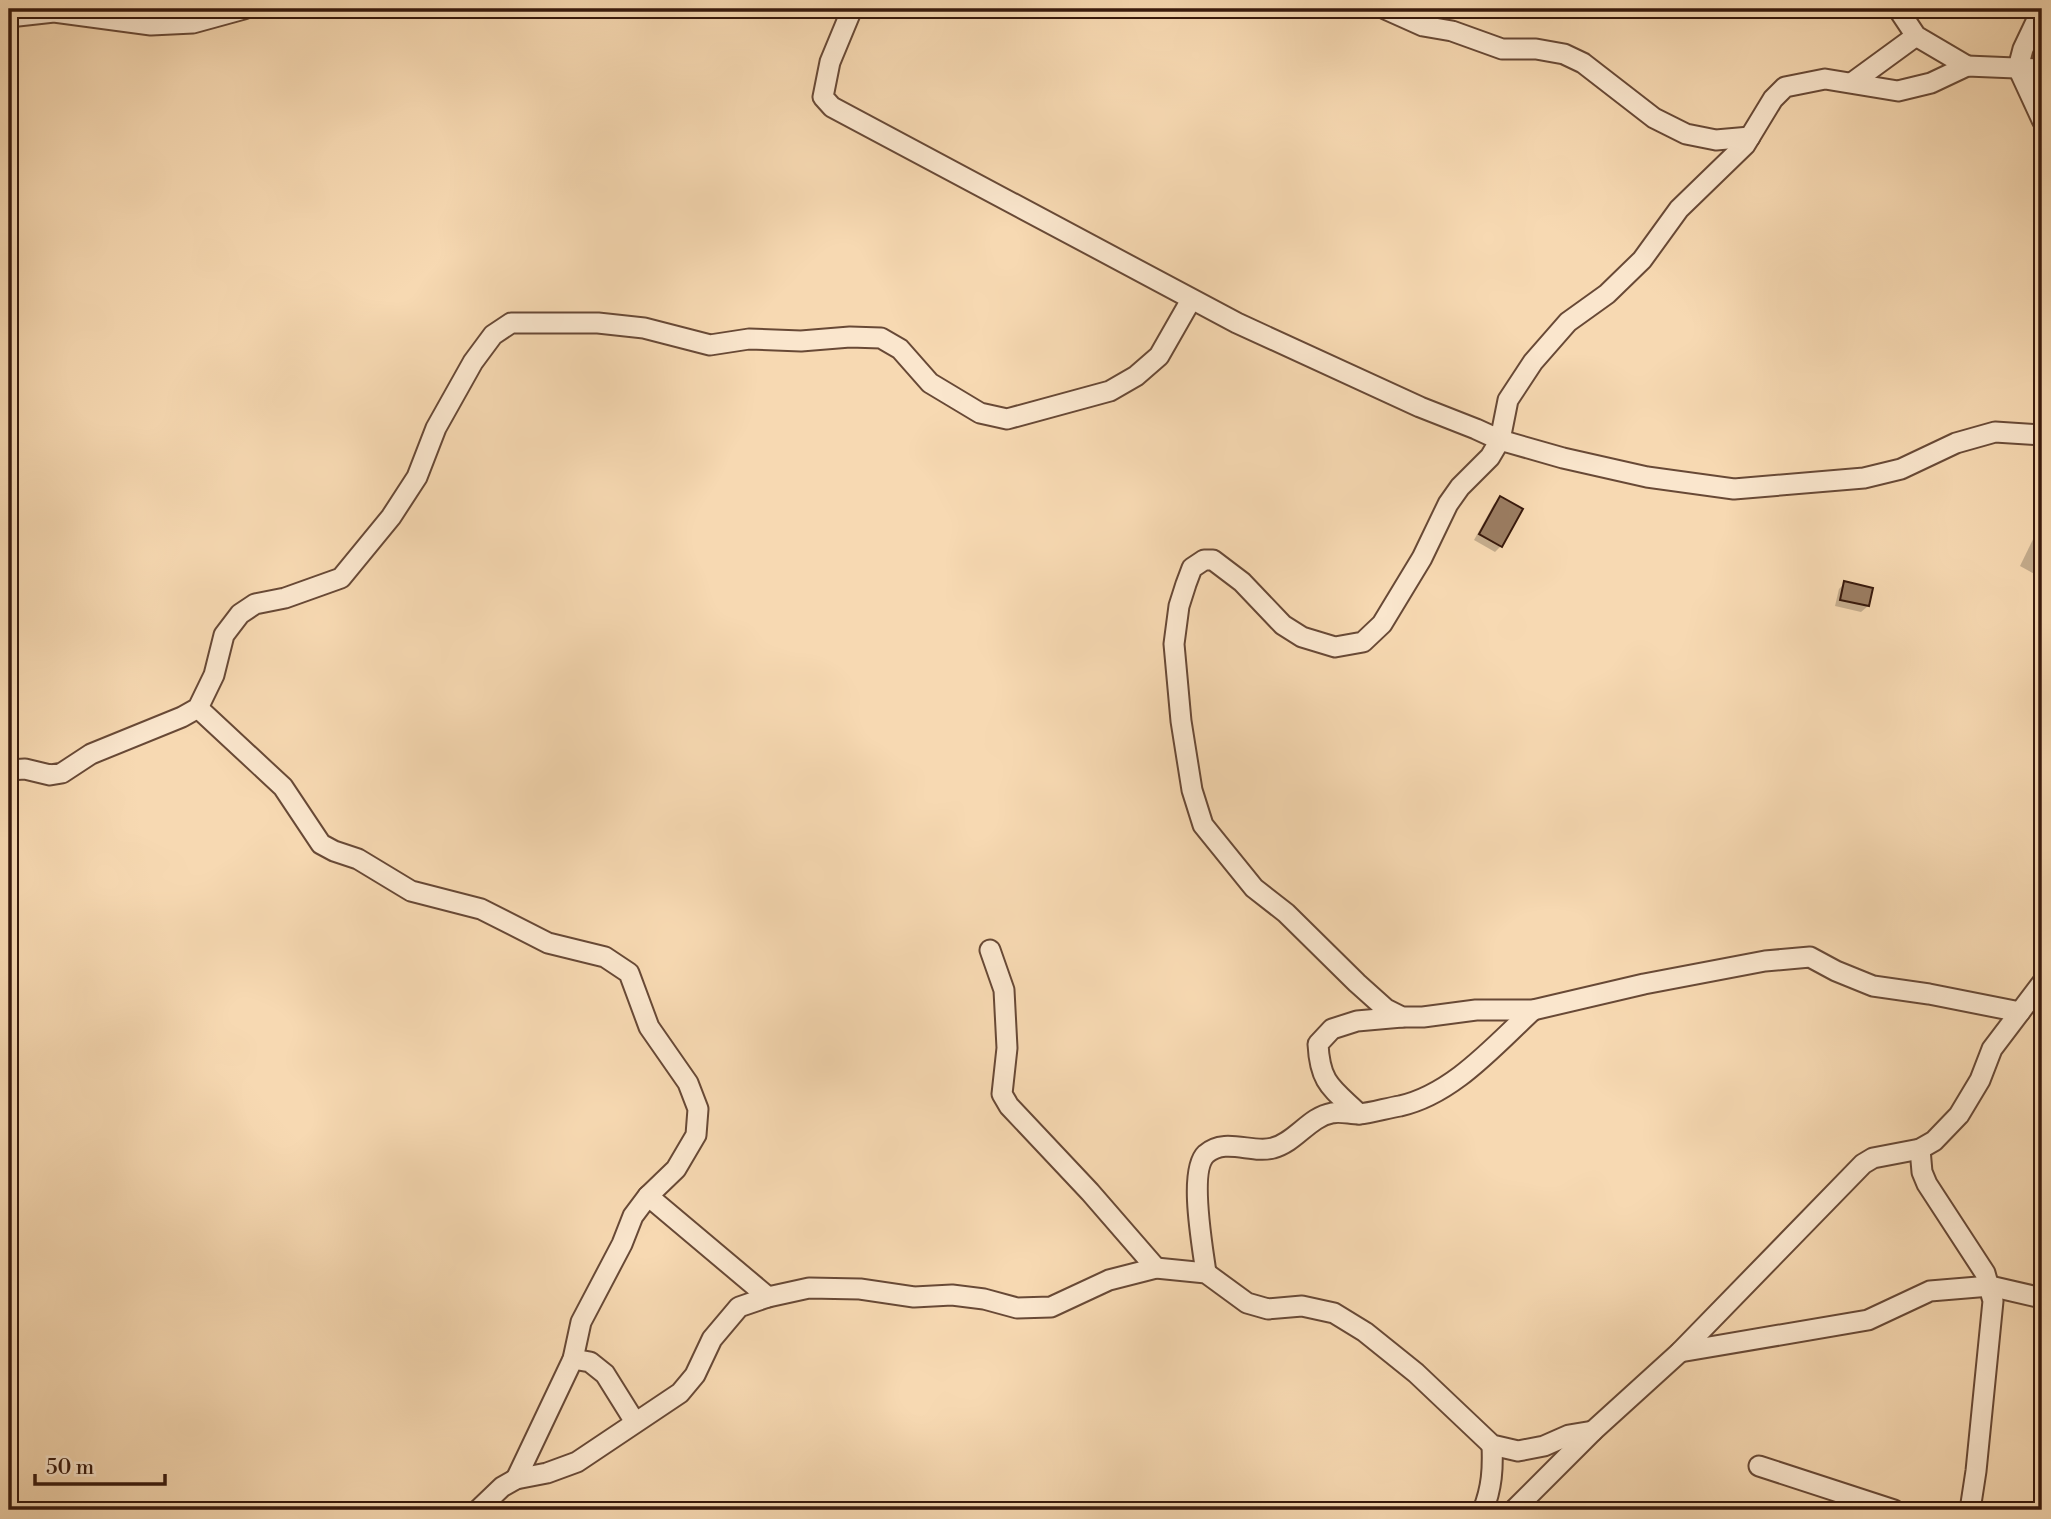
<svg xmlns="http://www.w3.org/2000/svg" width="2051" height="1519" font-family="'Libre Bodoni',serif">
	<style>
		.shadow { fill: #0003 }
		.building { fill: #9b7d62; stroke: #38190c; stroke-width: 2 }
		.lines { fill: none; stroke-linecap: round; stroke-linejoin: round }
		.street-casing { stroke: #684936; stroke-width: 23 }
		.street { stroke: #fae6cd; stroke-width: 19 }
	</style>
	<rect width="100%" height="100%" fill="#f7d9b2"/>
	<filter id="stains"><feTurbulence type="fractalNoise" baseFrequency=".00286" numOctaves="4"/><feColorMatrix values="0 0 0 0 .2 0 0 0 0 .09 0 0 0 0 .02 0 0 0 .5 -.17"/></filter>
	<radialGradient id="worn" r=".72"><stop offset=".6" stop-color="#630" stop-opacity="0"/><stop offset="1" stop-color="#630" stop-opacity=".3"/></radialGradient>
	<g class="shadow">
		<path d="M1500 498 1501 546 1495 552 1474 540 1494 504Z"/>
		<path d="M2042 521V578L2020 566Z"/>
		<path d="M1845 583 1868 606 1861 612 1835 606 1839 589Z"/>
	</g>
	<g class="building">
		<path d="M1500 496 1523 509 1502 547 1479 534Z"/>
		<path d="M1844 581 1873 588 1869 606 1840 600Z"/>
	</g>
	<g class="lines">
		<defs>
			<g id="street">
				<path d="M852 9 830 62 823 97 832 107 1237 323 1420 407 1476 429 1500 440 1563 458 1647 477 1734 489 1864 478 1901 469 1956 443 1995 432 2042 435"/>
				<path d="M1385 9 1423 26 1452 31 1502 49H1536L1564 54 1583 63 1654 118 1686 134 1716 140 1750 137"/>
				<path d="M1898 9 1916 36 1967 66"/>
				<path d="M2042 9 2023 49 2018 68 2042 120"/>
				<path d="M9 17 54 12 151 25 193 23 244 9"/>
				<path d="M1853 82 1916 36"/>
				<path d="M198 708 283 787 321 844 334 851 358 859 411 891 481 909 548 943 605 957 629 973 649 1027 688 1083 698 1109 696 1135 676 1169 648 1196 633 1216 622 1244 581 1322 573 1359 516 1479"/>
				<path d="M9 770 25 769 50 775 62 773 91 754 182 717 198 708 214 675 224 635 240 614 255 604 285 598 341 578 391 517 417 477 436 428 473 362 493 335 511 323H598L644 328 710 345 749 339 801 341 850 337 881 338 900 349 930 383 980 413 1007 419 1110 391 1136 376 1159 356 1191 300"/>
				<path d="M990 950 1004 990 1007 1048 1002 1094 1009 1106 1090 1192 1156 1268"/>
				<path d="M2020 1012 1929 994 1873 986 1836 971 1810 957 1765 961 1644 984 1533 1010H1476L1423 1017H1402L1386 1009 1357 983 1286 913 1254 888 1203 825 1192 790 1181 721 1174 644 1179 606 1186 584 1192 568 1204 560H1213L1242 582 1283 625 1302 637 1335 647 1363 642 1382 624 1422 558 1448 504 1460 487 1490 457 1500 440 1508 400 1533 362 1568 322 1607 294 1642 260 1679 209 1745 145 1773 99 1785 87 1825 79 1898 91 1931 83 1967 66 2042 69"/>
				<path d="M1359 1114C1332 1088 1320 1084 1318 1044L1332 1029 1357 1021 1402 1017"/>
				<path d="M1920 1149 1922 1172 1927 1184 1985 1273 1993 1301 1976 1471 1970 1510"/>
				<path d="M648 1196 768 1297"/>
				<path d="M1206 1273C1203 1249 1188 1171 1206 1154 1225 1137 1252 1154 1273 1148 1296 1142 1309 1117 1332 1113 1340 1111 1350 1114 1359 1114 1372 1113 1387 1108 1400 1106 1453 1094 1494 1046 1533 1010"/>
				<path d="M1680 1352 1868 1320 1930 1291 1990 1286 2042 1298"/>
				<path d="M573 1359 590 1362 605 1374 635 1422"/>
				<path d="M1759 1466 1894 1510"/>
				<path d="M9 1507V1510"/>
				<path d="M478 1510 502 1487 516 1479 547 1473 577 1462 680 1393 695 1375 712 1339 739 1307 768 1297 809 1288 860 1289 914 1297 952 1295 984 1299 1017 1308 1051 1307 1109 1280 1156 1268 1206 1273 1247 1303 1268 1309 1302 1306 1334 1313 1365 1332 1416 1373 1492 1445 1518 1451 1544 1446 1569 1435 1593 1431"/>
				<path d="M1483 1510C1492 1488 1493 1468 1492 1445"/>
				<path d="M1514 1510 1593 1431 1680 1352 1863 1164 1873 1158 1920 1149 1934 1141 1959 1115 1980 1080 1992 1049 2042 983"/>
			</g>
		</defs>
		<use href="#street" class="street-casing"/>
		<use href="#street" class="street"/>
	</g>
	<rect width="2051" height="1519" fill="none" stroke="#f7d9b2" stroke-width="35"/>
	<rect x="10" y="10" width="2030" height="1498" fill="none" stroke="#38190c" stroke-width="3.5"/>
	<rect x="18" y="18" width="2016" height="1484" fill="none" stroke="#38190c" stroke-width="2"/>
	<path d="M35 1474v10h130v-10" fill="none" stroke="#38190c" stroke-width="3.5"/>
	<text x="46" y="1474" font-size="21" fill="#38190c" stroke="#fae6cd" stroke-width="5" paint-order="stroke">50 m</text>
	<rect width="100%" height="100%" filter="url(#stains)"/>
	<rect width="100%" height="100%" fill="url(#worn)"/>
</svg>
